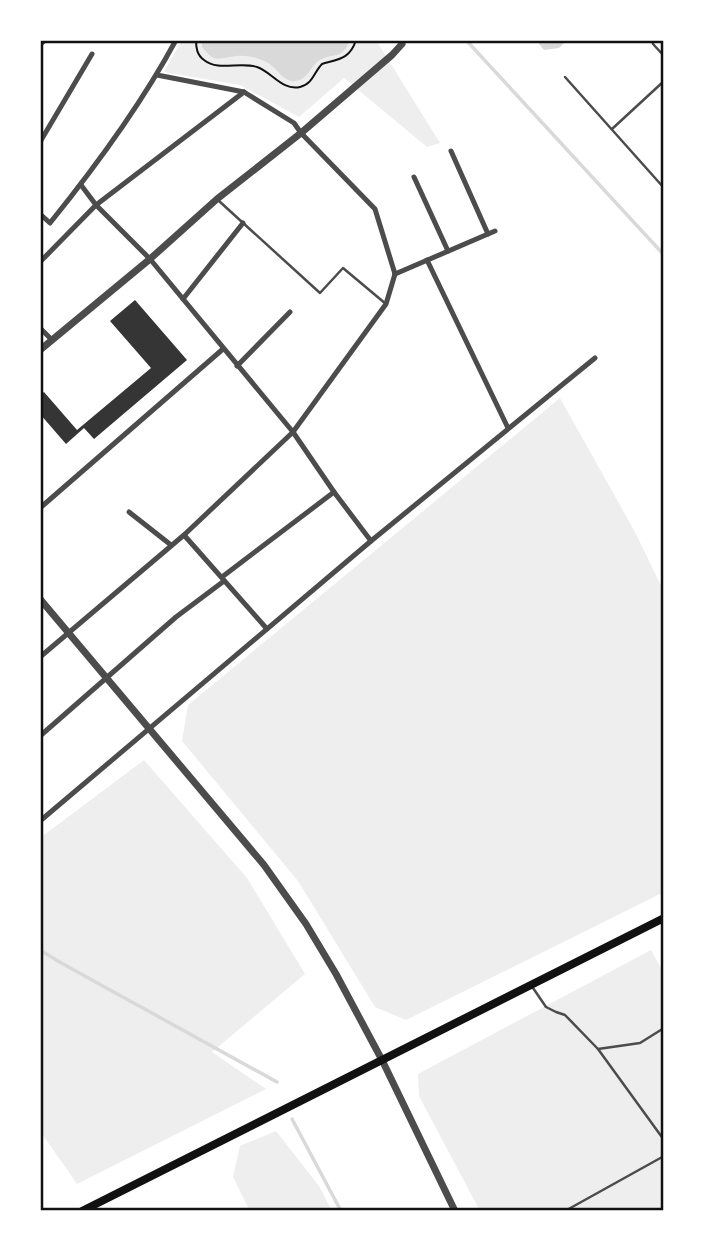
<svg xmlns="http://www.w3.org/2000/svg" width="704" height="1251" font-family="'PT Sans',sans-serif">
	<style>
		.green { fill: #eee }
		.water { fill: #d9d9d9 }
		.lines { fill: none; stroke-linecap: round; stroke-linejoin: round }
		.stream { stroke: #d9d9d9; stroke-width: 3.5 }
		.building { fill: #353535 }
		.path { stroke: #111; stroke-width: 2 }
		.service { stroke: #4c4c4c; stroke-width: 2.5 }
		.minor { stroke: #4c4c4c; stroke-width: 5 }
		.tertiary { stroke: #4c4c4c; stroke-width: 7 }
		.secondary { stroke: #111; stroke-width: 8 }
		.neatline { fill: none; stroke: #111; stroke-width: 2.5 }
	</style>
	<rect width="100%" height="100%" fill="#fff"/>
	<g class="green">
		<path d="M182 40H376L440 143 427 147 344 78 299 117 240 85 164 72Z"/>
		<path d="M560 398 635 532 664 592V892L406 1020 375 1007 298 881 182 741 188 705Z"/>
		<path d="M144 760 247 878 305 974 212 1052 266 1089 77 1184 40 1131V838Z"/>
		<path d="M651 950 664 974V1211H480L419 1096 418 1074Z"/>
		<path d="M276 1131 319 1186 332 1211H250L233 1177 240 1146Z"/>
	</g>
	<g class="water">
		<path d="M202 40H350C342 61 333 52 320 60 310 66 308 80 295 81 283 82 277 68 268 63 259 58 247 55 236 56 219 58 215 64 202 47Z"/>
		<path d="M536 40H567L559 48 544 50Z"/>
	</g>
	<g class="lines">
		<g class="stream">
			<path d="M466 40 664 255"/>
			<path d="M40 950 63 964 277 1082"/>
			<path d="M292 1119 341 1211"/>
		</g>
	</g>
	<path class="building" d="M135 300 187 360 94 439 84 428 66 444 40 414V395L44 392 77 430 151 368 110 321Z"/>
	<g class="lines">
		<path class="path" d="M196 40C196 48 197 55 204 60 219 72 239 61 257 67 272 72 282 91 300 87 313 84 314 72 322 64 339 59 350 59 356 40"/>
		<g class="service">
			<path d="M652 40 653 44 664 56"/>
			<path d="M40 46 47 40"/>
			<path d="M565 77 664 188"/>
			<path d="M612 129 664 81"/>
			<path d="M219 201 320 293 343 268 386 304"/>
			<path d="M531 985 546 1007 556 1012 565 1015 598 1049 664 1140"/>
			<path d="M598 1049 640 1043 664 1028"/>
			<path d="M565 1211 664 1156"/>
		</g>
		<g class="minor">
			<path d="M157 75 244 92 294 123 301 133 375 209 395 274"/>
			<path d="M40 142 92 54"/>
			<path d="M451 151 488 234"/>
			<path d="M414 177 448 251"/>
			<path d="M81 185 96 205 150 259 293 432 334 492 371 541"/>
			<path d="M40 214 50 223C96 166 141 105 176 40"/>
			<path d="M427 260 508 428"/>
			<path d="M40 262 96 205 244 92"/>
			<path d="M395 274 495 231"/>
			<path d="M183 299 243 223"/>
			<path d="M40 328 52 340"/>
			<path d="M237 366 290 312"/>
			<path d="M40 508 223 349"/>
			<path d="M129 512 171 545"/>
			<path d="M184 535 267 629"/>
			<path d="M222 577 334 492"/>
			<path d="M40 657 184 535 293 432 386 304 395 274"/>
			<path d="M40 736 176 617 224 581"/>
			<path d="M40 821 371 541 595 358"/>
		</g>
		<g class="tertiary">
			<path d="M40 350 150 259 217 199 301 133 392 55 402 44"/>
			<path d="M40 599 264 865 306 924 336 974 382 1060 455 1211"/>
		</g>
		<path class="secondary" d="M82 1211 664 918"/>
	</g>
	<rect width="704" height="1251" fill="none" stroke="#ffffff" stroke-width="84"/>
	<rect x="42" y="42" width="620" height="1167" class="neatline"/>
</svg>
